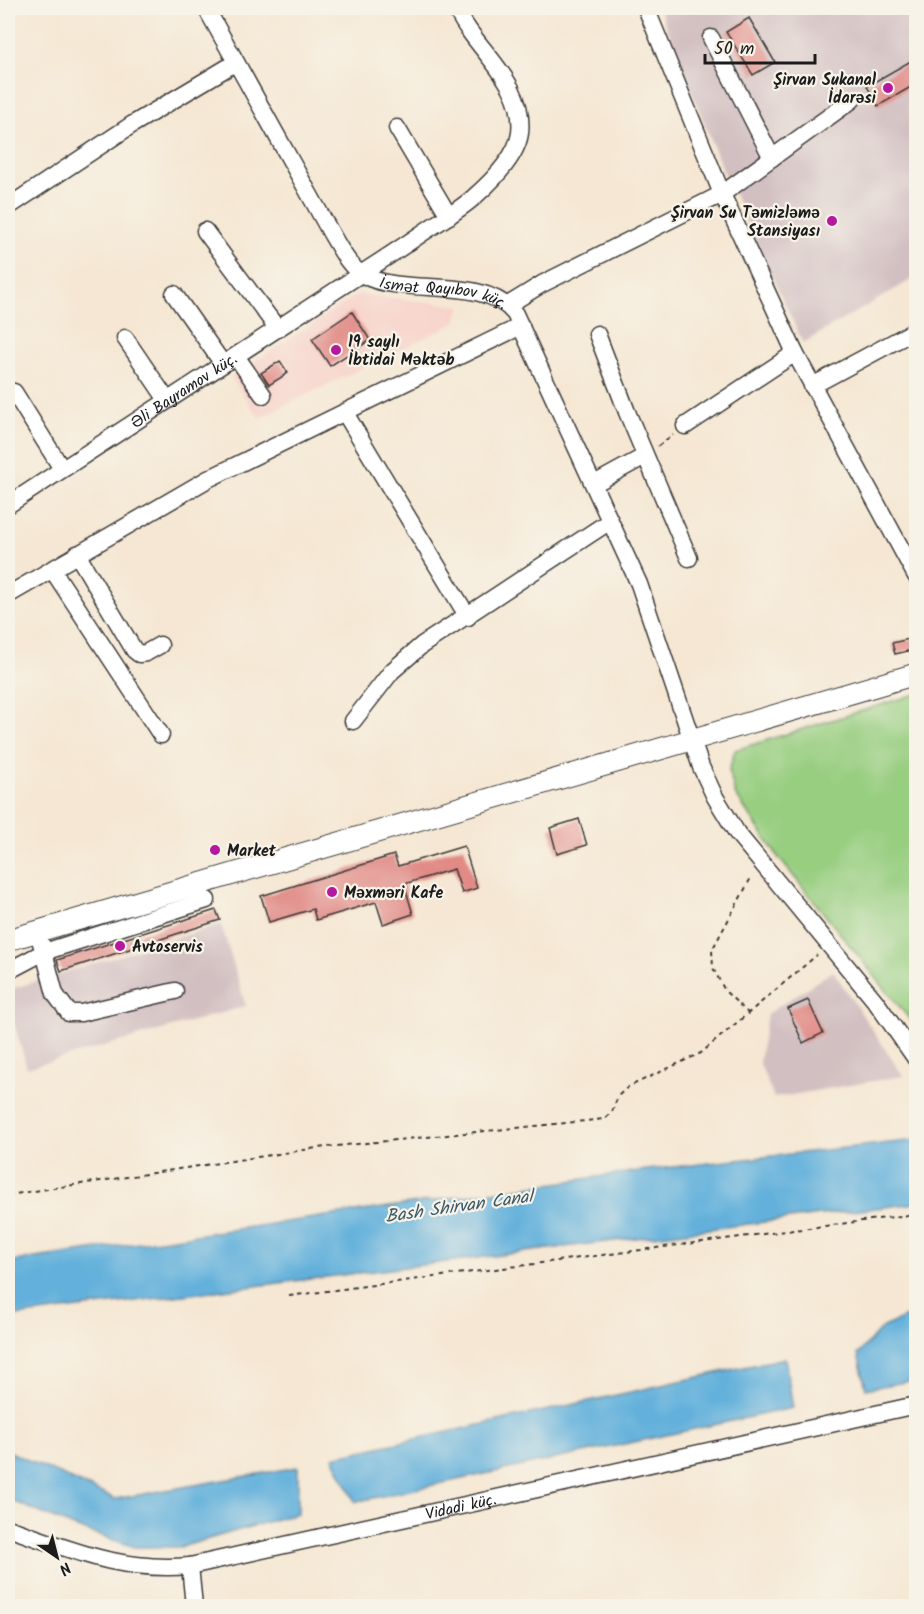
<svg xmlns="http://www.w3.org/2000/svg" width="924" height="1614" font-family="Kalam,sans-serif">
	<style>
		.built { fill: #f7d1c9 }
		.industrial { fill: #d2bfc1 }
		.green { fill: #97ce80; stroke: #5a754e; stroke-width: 1.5 }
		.water { fill: #62b0db; stroke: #3f667c; stroke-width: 1.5 }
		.building { fill: #e18a86 }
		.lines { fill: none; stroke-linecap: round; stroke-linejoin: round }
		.minor-casing { stroke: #3d3a37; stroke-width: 19 }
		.major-casing { stroke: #3d3a37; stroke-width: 23 }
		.path { stroke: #3d3a37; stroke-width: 2; stroke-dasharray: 4.5 4.5; stroke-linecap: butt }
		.minor { stroke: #fff; stroke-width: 16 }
		.major { stroke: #fff; stroke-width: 21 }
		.poi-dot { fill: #b5179e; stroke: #f7f3e8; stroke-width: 2 }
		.labels { text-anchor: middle; stroke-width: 4.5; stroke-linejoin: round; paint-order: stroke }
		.poi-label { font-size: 16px; font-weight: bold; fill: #1c1c1c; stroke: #f7f3e8; text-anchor: start }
		.street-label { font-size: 16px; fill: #1c1c1c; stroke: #f7f3e8 }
		.water-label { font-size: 18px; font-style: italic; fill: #385768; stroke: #f7f3e8 }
	</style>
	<rect width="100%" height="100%" fill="#f7f3e8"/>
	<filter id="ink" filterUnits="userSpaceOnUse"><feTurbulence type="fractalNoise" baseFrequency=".0167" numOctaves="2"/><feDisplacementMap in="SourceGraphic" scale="12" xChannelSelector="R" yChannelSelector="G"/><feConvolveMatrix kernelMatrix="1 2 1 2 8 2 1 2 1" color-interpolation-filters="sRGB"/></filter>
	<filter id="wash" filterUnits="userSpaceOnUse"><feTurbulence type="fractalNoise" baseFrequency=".008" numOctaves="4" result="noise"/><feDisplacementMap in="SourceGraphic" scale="24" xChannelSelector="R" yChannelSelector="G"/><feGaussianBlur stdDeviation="1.35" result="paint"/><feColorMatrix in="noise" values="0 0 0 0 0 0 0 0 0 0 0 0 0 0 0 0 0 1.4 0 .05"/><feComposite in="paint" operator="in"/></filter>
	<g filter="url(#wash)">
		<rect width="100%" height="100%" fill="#f5e7d3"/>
		<path class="built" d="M358 294 461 306 455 323 259 418 231 377Z"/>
		<g class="industrial">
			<path d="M659 8H916V277L803 343 721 166Z"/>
			<path d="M221 924 246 1006 27 1068 8 1002V990Z"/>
			<path d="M833 971 903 1076 774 1098 759 1062 767 1014Z"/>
		</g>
		<path class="green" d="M916 694V1027L778 857 735 794 729 770 735 750Z"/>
		<g class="water">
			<path d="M916 1140V1203L8 1317V1262L638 1171Z"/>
			<path d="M916 1313V1380L866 1389 858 1354 883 1327Z"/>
			<path d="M785 1358 793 1408 355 1502 333 1457Z"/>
			<path d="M8 1451 115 1499 298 1467V1513L181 1547H135L74 1527 8 1499Z"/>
		</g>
		<g id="blocks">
			<g class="building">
				<path d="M749 18 775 62 753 75 726 32Z"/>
				<path d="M916 58V84L878 106 867 86Z"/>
				<path d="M352 312 370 340 330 366 312 339Z"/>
				<path d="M280 361 288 373 269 385 261 373Z"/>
				<path d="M913 638 916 649 895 654 892 643Z"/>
				<path d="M579 819 587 845 557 854 550 828Z"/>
				<path d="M464 846 477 888 462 893 454 869 404 884 413 914 383 924 376 902 316 920 313 909 269 922 261 896 394 855 398 866Z"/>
				<path d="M216 910 220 920 61 971 57 960Z"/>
				<path d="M808 1000 823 1033 803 1043 788 1009Z"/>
			</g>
		</g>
	</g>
	<g filter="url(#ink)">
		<use href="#blocks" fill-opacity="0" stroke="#3d3a37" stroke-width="1.5"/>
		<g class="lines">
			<defs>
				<g id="minor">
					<path id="s1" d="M206 8 332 235C340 248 349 267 363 275 406 298 482 273 515 314L639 584 701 767 715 797 737 833 876 1002 916 1059"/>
					<path d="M646 8 722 194 795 353 916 576"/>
					<path d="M711 38 772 158"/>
					<path d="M397 128 449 216"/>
					<path d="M8 207 133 124 235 63"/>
					<path d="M205 231 277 328"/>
					<path d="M174 294 223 364"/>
					<path d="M508 305 542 284 722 194 852 100"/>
					<path d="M597 334 627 412 689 558"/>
					<path d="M125 338 167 400"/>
					<path d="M236 356 263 395"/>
					<path d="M812 386 916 330"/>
					<path d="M14 392 62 469"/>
					<path d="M345 413 468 617"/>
					<path d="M685 426 795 353"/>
					<path d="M594 484 645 456"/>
					<path id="s2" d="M8 505C110 438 212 371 315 304 351 280 388 257 424 232 440 221 458 211 473 198 489 184 517 157 520 133 526 81 474 50 456 8"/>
					<path d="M77 554 134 650 139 654 146 653 160 645"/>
					<path d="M52 569 161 735"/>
					<path d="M8 595 208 479 521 326"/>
					<path d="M353 721 392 671 422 645 610 521"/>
					<path d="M8 971 44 952 41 943"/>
					<path d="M175 991 81 1013H69L55 994 44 952 207 900"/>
					<path id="s3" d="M8 1528C72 1550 120 1572 190 1566L916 1405"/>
					<path d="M190 1566 194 1606"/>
				</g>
				<path id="major" d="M8 940 916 674"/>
			</defs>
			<use href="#minor" class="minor-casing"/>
			<use href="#major" class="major-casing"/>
			<g class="path">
				<path d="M658 446 673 435"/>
				<path d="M749 1014 725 991 713 968 712 950 752 876"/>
				<path d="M8 1195 317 1148 605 1119 612 1112 618 1096 628 1087 701 1053 817 955"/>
				<path d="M289 1296 916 1214"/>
			</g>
			<use href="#minor" class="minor"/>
			<use href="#major" class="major"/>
		</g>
	</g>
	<g class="poi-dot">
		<circle cx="888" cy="88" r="6"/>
		<circle cx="832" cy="221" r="6"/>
		<circle cx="336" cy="350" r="6"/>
		<circle cx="215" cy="850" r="6"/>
		<circle cx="332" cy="892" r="6"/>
		<circle cx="120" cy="946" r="6"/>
	</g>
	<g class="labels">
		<g class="poi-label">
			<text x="876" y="85" text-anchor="end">Şirvan Sukanal<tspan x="876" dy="18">İdarəsi</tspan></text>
			<text x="820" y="218" text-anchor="end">Şirvan Su Təmizləmə<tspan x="820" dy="18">Stansiyası</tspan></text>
			<text x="348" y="347">19 saylı<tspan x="348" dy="18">İbtidai Məktəb</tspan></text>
			<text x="227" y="856">Market</text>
			<text x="344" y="898">Məxməri Kafe</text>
			<text x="132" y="952">Avtoservis</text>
		</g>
		<g class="street-label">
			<text dy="6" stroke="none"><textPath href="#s1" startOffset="394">İsmət Qayıbov küç.</textPath></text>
			<text dy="6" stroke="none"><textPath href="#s2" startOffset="210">Əli Bayramov küç.</textPath></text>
			<text dy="6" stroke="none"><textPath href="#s3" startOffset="465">Vidadi küç.</textPath></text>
		</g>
		<g class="water-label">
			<text transform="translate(459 1206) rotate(-8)" y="6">Bash Shirvan Canal</text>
		</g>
	</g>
	<rect width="924" height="1614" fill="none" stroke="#f7f3e8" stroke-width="30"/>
	<g transform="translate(57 1557) rotate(145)" stroke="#f7f3e8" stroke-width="4.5" paint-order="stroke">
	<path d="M0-4.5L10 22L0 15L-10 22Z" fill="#1c1c1c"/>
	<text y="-9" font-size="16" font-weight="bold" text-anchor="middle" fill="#1c1c1c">N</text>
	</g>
	<path d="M705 54v9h110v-9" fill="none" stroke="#1c1c1c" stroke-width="3"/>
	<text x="714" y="54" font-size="18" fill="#1c1c1c" stroke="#f7f3e8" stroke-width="4.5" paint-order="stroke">50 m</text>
</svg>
